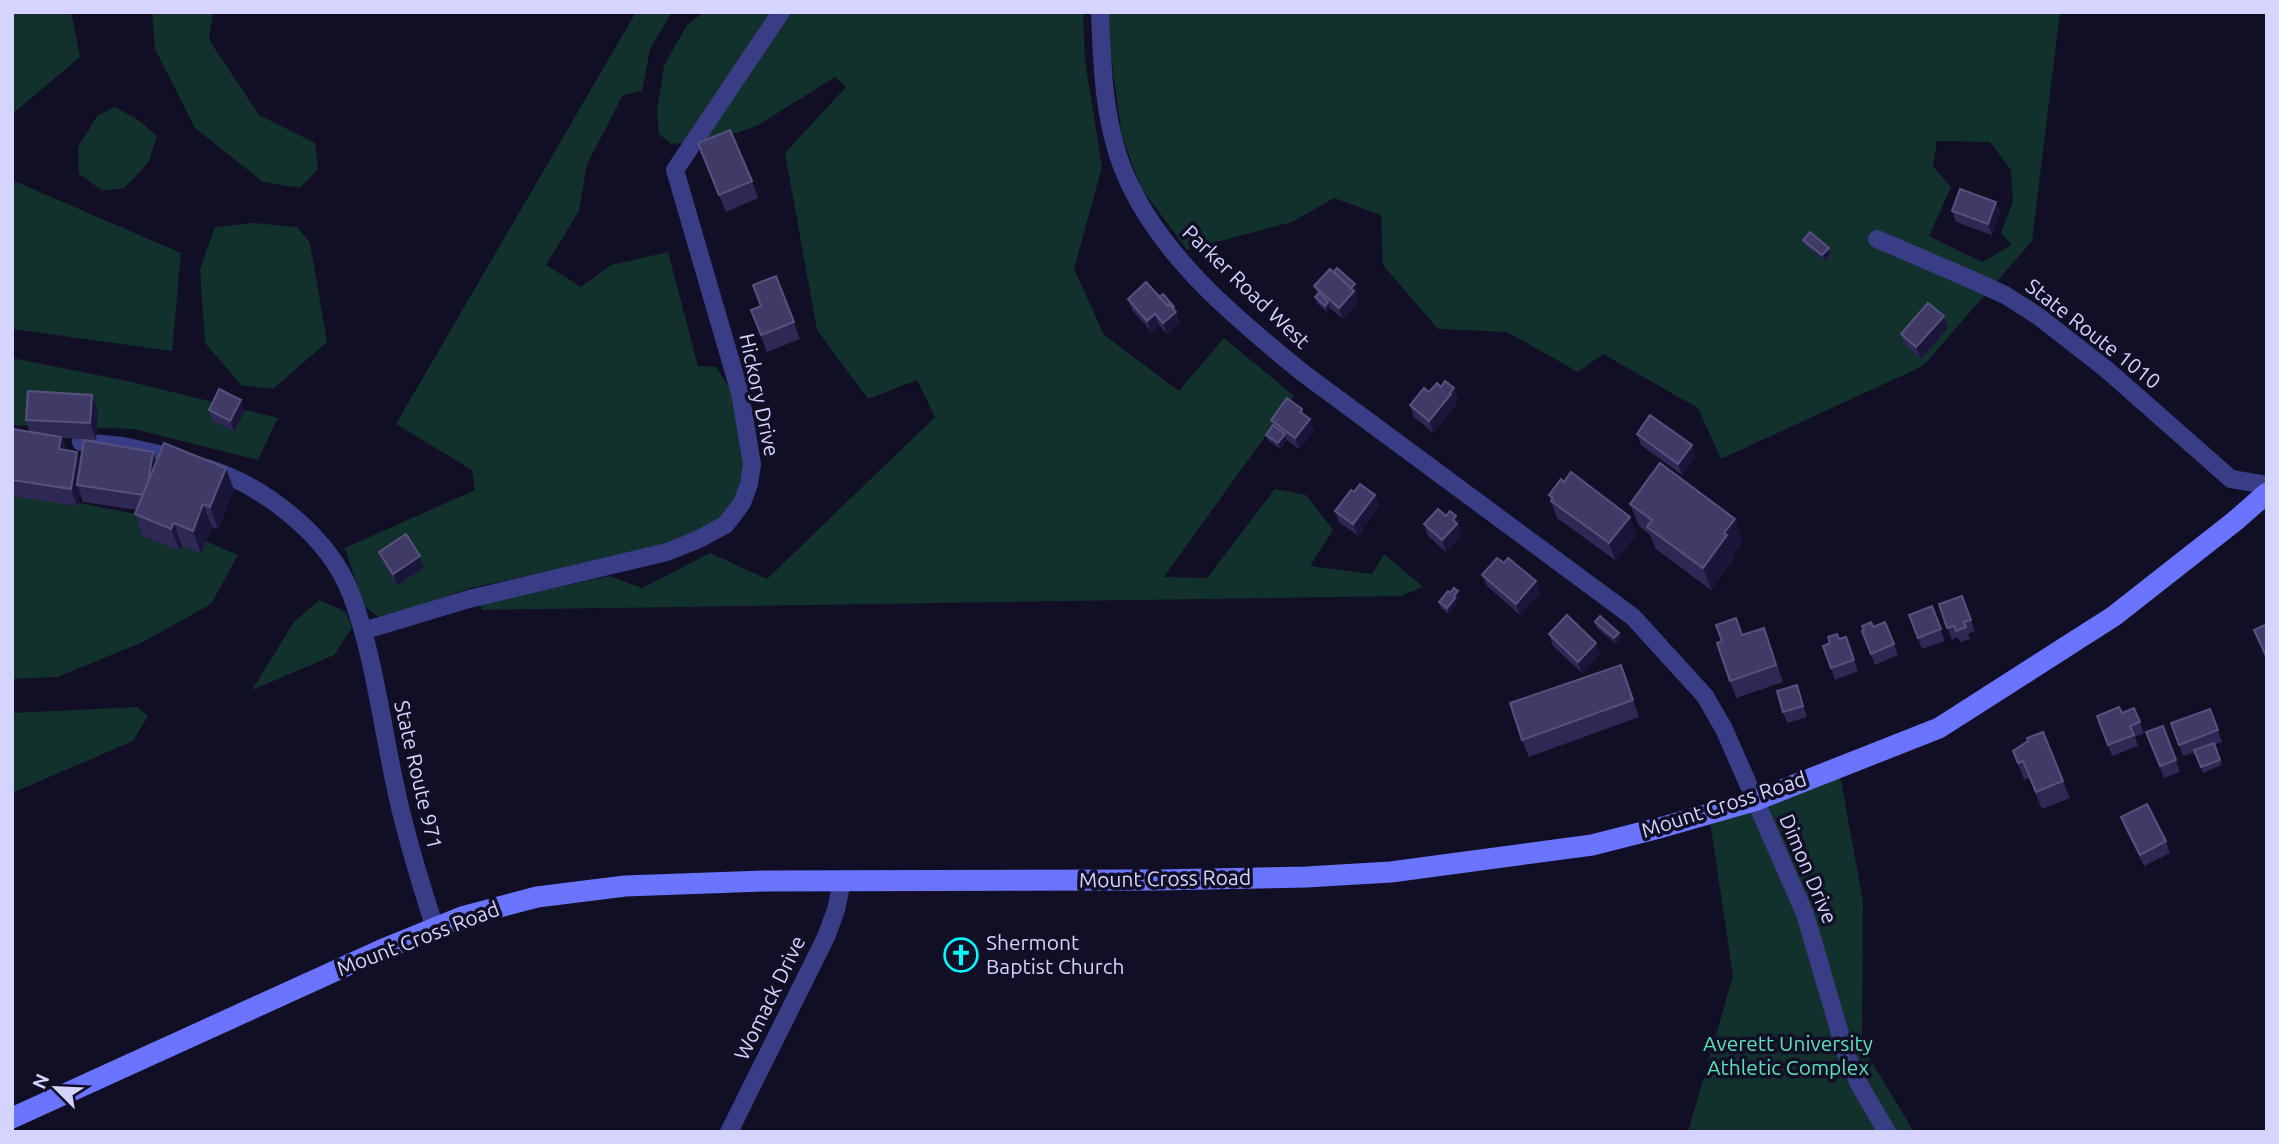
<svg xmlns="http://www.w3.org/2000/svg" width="2279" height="1144" font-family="Ubuntu,sans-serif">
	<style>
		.green { fill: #12302c; fill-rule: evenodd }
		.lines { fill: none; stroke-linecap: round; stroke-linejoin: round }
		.street { stroke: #393d85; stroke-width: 18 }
		.secondary { stroke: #6b74ff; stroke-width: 21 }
		.wall { fill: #2d2854 }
		.shaded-wall { fill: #1a163a }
		.building { fill: #3f3a66; stroke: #56527e; stroke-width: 2 }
		.labels { text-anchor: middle; stroke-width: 7; stroke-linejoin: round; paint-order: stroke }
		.street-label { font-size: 21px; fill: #d5d4ff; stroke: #110f26 }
		.poi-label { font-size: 21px; fill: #d5d4ff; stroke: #110f26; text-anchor: start }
		.park-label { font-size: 21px; fill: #5ee1b5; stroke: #110f26 }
	</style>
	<rect width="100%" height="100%" fill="#110f26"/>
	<g class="green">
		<path d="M12 12H71L80 57 12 114Z"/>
		<path d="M152 12H213L209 40 259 115 315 143 318 169 300 188 263 182 195 128 155 49Z"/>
		<path d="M636 12H672L650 49 642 91 623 95 587 164 579 211 546 265 581 287 611 265 668 252 698 366 716 367 731 390 747 459 734 505 715 527 672 545 470 588 381 619 364 606 345 548 475 490 472 470 396 424Z"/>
		<path d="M704 12H1083L1085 60 1102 167 1074 269 1104 335 1179 391 1224 338 1294 396 1164 577 1207 578 1275 489 1306 495 1333 530 1310 566 1372 574 1384 554 1423 587 1401 596 482 610 480 604 610 576 642 588 710 553 767 579 935 417 917 380 868 399 817 330 785 153 846 87 835 77 757 126 711 141 671 144 659 134 657 110 664 66 687 25Z"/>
		<path d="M1109 12H2060L2032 241 1923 366 1721 459 1698 408 1603 354 1578 372 1507 332 1438 329 1383 265 1381 215 1334 198 1292 222 1187 250 1141 188 1122 136 1110 50ZM1937 141 1990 142 2011 170 2013 201 2001 233 2012 245 1982 262 1929 236 1951 187 1933 166Z"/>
		<path d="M115 107 138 120 157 136 148 163 124 188 103 191 79 174 78 147 98 115Z"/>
		<path d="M12 180 181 253 172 351 12 329Z"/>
		<path d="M253 223 297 227 310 243 327 342 273 389 241 385 205 343 200 269 215 227Z"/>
		<path d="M12 358 127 381 278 418 258 460 134 429 12 425Z"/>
		<path d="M12 490 147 516 238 555 211 604 143 642 57 677 12 679Z"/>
		<path d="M319 600 346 612 352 628 334 655 252 690 294 622Z"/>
		<path d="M137 707 148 716 133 741 12 793V713Z"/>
		<path d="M1840 775 1863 902 1862 1046 1914 1132H1688L1733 976 1710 821Z"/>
	</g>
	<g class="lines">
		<g class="street">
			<path d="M1100 12C1102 70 1104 132 1130 185 1166 261 1239 321 1303 373L1633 617 1705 696 1724 729 1805 914 1846 1054 1859 1084 1887 1132"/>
			<path d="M1877 239 1970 279 2005 295 2038 316 2106 369 2231 479 2267 485"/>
			<path d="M81 442 123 446 181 459"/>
			<path d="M207 468C264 486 329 536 351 594 373 652 381 719 394 780 404 830 419 879 435 928"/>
			<path d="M363 631 469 599 667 552 697 540 725 525 730 519 742 503 749 484 752 464 740 393 675 170 781 12"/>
			<path d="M729 1132 826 937 836 910 842 881"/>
		</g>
		<path class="secondary" d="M12 1118 381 950 462 917 537 897 625 886 764 881 1157 880 1306 877 1391 872 1592 845 1663 827 1754 801 1939 728 2114 616 2235 521 2267 493"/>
	</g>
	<g class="wall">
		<path d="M698 143 752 181 758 198 726 212Z"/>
		<path d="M1996 202 2000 213 1992 235 1956 222 1952 211Z"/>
		<path d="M1803 240 1829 248 1831 253 1825 261 1806 246Z"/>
		<path d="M776 276 800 339 767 352 751 310 760 306 753 285Z"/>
		<path d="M1314 286 1357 290 1355 292 1358 302 1343 319 1330 308 1327 312 1317 303 1315 297 1318 294Z"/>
		<path d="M1159 297 1174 307 1180 323 1167 334 1159 325 1152 332 1132 310 1128 299Z"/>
		<path d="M1944 316 1948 328 1921 359 1905 345 1901 334Z"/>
		<path d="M1441 387 1454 388 1458 399 1455 403 1456 405 1433 433 1414 417 1410 405 1429 392Z"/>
		<path d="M92 395 98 412 96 440 62 438 66 450 81 461H157L234 490 218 529 212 527 201 553 182 546 180 551 143 536 135 514 137 510 83 502 80 493 77 506 12 496V432H30L26 420Z"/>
		<path d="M1302 409 1305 416 1314 431 1299 449 1287 440 1280 449 1268 440 1266 435 1273 425 1271 420Z"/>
		<path d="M209 410 245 411 234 432 213 421Z"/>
		<path d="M1637 434 1696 456 1682 475 1641 445Z"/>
		<path d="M1354 492 1375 495 1379 506 1358 536 1339 522 1335 511Z"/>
		<path d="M1549 495 1637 534 1615 560 1557 518Z"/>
		<path d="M1630 504 1743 541 1734 553 1735 557 1711 590 1656 549 1650 535 1639 526Z"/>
		<path d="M1446 516H1456L1460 528 1459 529 1461 535 1446 552 1428 536 1424 524Z"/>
		<path d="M379 552 420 556 424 568 397 585 383 563Z"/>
		<path d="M1504 563 1536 581 1540 593 1520 615 1487 586 1482 575Z"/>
		<path d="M1450 593 1460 597 1457 601V603L1449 614 1441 608 1439 602Z"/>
		<path d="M1962 596 1975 631 1968 634 1970 639 1960 642 1958 637 1952 640 1939 604Z"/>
		<path d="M1932 606 1945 641 1922 649 1909 615Z"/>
		<path d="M1595 622 1621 638 1616 644 1597 628Z"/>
		<path d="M1885 622 1898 655 1875 665 1862 631Z"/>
		<path d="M1764 628 1783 682 1736 698 1717 643Z"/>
		<path d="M1549 634 1600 654 1582 673 1553 646Z"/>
		<path d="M1846 637 1858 671 1835 680 1823 646Z"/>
		<path d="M1621 665 1639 717 1529 757 1522 740Z"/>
		<path d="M1797 685 1807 717 1787 723 1783 712Z"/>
		<path d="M2134 708 2144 733 2135 737 2138 746 2112 756 2097 716 2122 713Z"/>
		<path d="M2210 709 2222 742 2214 745 2222 765 2203 773 2195 752 2183 756 2171 723Z"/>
		<path d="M2163 726 2180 772 2164 778 2146 732Z"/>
		<path d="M2013 751 2063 781 2070 798 2042 809 2029 778 2024 780Z"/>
		<path d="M2121 817 2166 841 2170 853 2144 866 2125 829Z"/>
	</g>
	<g class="shaded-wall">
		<path d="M1996 202 2000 213 1992 235 1988 224Z"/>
		<path d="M1829 248 1831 253 1825 261 1822 255Z"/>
		<path d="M1355 284 1357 290 1355 292 1358 302 1343 319 1339 308 1349 290Z"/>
		<path d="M1328 302 1330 308 1327 312 1325 306Z"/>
		<path d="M1174 307 1180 323 1167 334 1163 323 1170 311Z"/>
		<path d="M1155 314 1159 325 1152 332 1147 321Z"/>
		<path d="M1944 316 1948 328 1921 359 1916 347Z"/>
		<path d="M1454 388 1458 399 1455 403 1456 405 1433 433 1429 421Z"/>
		<path d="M92 395 98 412 96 440 90 423Z"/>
		<path d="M241 400 245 411 234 432 230 421Z"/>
		<path d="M1310 419 1314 431 1299 449 1295 438Z"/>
		<path d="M1285 434 1287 440 1280 449 1278 443Z"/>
		<path d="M61 437 67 454 59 449Z"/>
		<path d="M1692 445 1696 456 1682 475 1678 464Z"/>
		<path d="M77 452 84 469 77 485 80 492 77 506 71 489Z"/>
		<path d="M153 452 159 469 146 496Z"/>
		<path d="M226 468 234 490 218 529 210 507Z"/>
		<path d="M1375 495 1379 506 1358 536 1353 524Z"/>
		<path d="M203 504 212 527 201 553 193 531Z"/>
		<path d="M1456 516 1460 528 1459 529 1461 535 1446 552 1442 540 1453 520Z"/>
		<path d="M1630 517 1637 534 1615 560 1609 543Z"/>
		<path d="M1735 519 1743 541 1734 553 1735 557 1711 590 1703 568 1724 533Z"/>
		<path d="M174 523 182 546 180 551 171 529Z"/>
		<path d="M420 556 424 568 397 585 393 574Z"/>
		<path d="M1536 581 1540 593 1520 615 1516 604Z"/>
		<path d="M1458 591 1460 597 1457 601V603L1449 614 1447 608Z"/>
		<path d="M1619 633 1621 638 1616 644 1614 638Z"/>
		<path d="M1596 643 1600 654 1582 673 1578 662Z"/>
	</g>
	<g class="building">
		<path d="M730 130 752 181 719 195 698 143Z"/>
		<path d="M1960 189 1996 202 1988 224 1952 211Z"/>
		<path d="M1810 232 1829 248 1822 255 1803 240Z"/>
		<path d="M1337 268 1355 284 1351 288 1334 272Z"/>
		<path d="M1330 269 1354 291 1339 308 1314 286Z"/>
		<path d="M776 276 794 322 761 335 751 310 761 306 753 285Z"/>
		<path d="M1146 282 1168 306 1169 304 1176 312 1163 323 1155 314 1147 321 1128 299Z"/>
		<path d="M1319 293 1328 302 1325 306 1315 297Z"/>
		<path d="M1163 294 1174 307 1173 308 1169 304 1168 306 1159 297Z"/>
		<path d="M1928 303 1944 316 1916 347 1901 334Z"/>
		<path d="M1445 381 1454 388 1450 393 1451 394 1429 421 1410 405 1424 388 1429 392 1437 383 1441 387Z"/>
		<path d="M219 389 241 400 230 421 209 410Z"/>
		<path d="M28 391 92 395 90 423 26 420Z"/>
		<path d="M1287 398 1302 409 1300 412 1310 419 1295 438 1271 420Z"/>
		<path d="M1650 415 1692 445 1678 464 1637 434Z"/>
		<path d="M1273 425 1285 434 1278 443 1266 435Z"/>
		<path d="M13 429 61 437 59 449 77 452 71 489 12 480Z"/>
		<path d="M84 440 153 452 148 483 143 495 77 485Z"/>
		<path d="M164 443 226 468 210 507 203 504 193 531 174 523 171 529 135 514Z"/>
		<path d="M1660 463 1735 519 1724 533 1727 535 1703 568 1647 527 1652 520 1630 504Z"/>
		<path d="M1571 472 1630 517 1609 543 1551 501 1553 498 1549 495 1561 479 1564 482Z"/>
		<path d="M1360 484 1375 495 1353 524 1335 511 1351 490 1354 492Z"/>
		<path d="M1438 509 1446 516 1450 511 1456 516 1453 520 1457 524 1442 540 1424 524Z"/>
		<path d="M406 534 420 556 393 574 379 552Z"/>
		<path d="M1497 558 1504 563 1508 558 1536 581 1516 604 1482 575Z"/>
		<path d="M1454 588 1458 591 1454 596 1455 598 1447 608 1439 602 1448 591 1450 593Z"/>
		<path d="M1962 596 1971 620 1964 622 1966 627 1956 631 1954 626 1947 628 1939 604Z"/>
		<path d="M1932 606 1941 629 1918 638 1909 615Z"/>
		<path d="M1567 615 1596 643 1578 662 1549 634Z"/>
		<path d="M1600 616 1619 633 1614 638 1595 622Z"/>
		<path d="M1736 618 1742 635 1764 628 1776 665 1730 681 1717 643 1722 641 1716 625Z"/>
		<path d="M1871 622 1873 627 1885 622 1894 644 1871 654 1862 631 1864 630 1862 626Z"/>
		<path d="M2267 624V658L2254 630Z"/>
		<path d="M1837 634 1839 639 1846 637 1854 660 1831 668 1823 646 1830 643 1828 637Z"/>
		<path d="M1621 665 1633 700 1522 740 1510 703Z"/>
		<path d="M1797 685 1803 706 1783 712 1777 691Z"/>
		<path d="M2119 707 2122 713 2134 708 2140 722 2130 726 2134 735 2108 745 2097 716Z"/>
		<path d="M2210 709 2218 730 2179 745 2171 723Z"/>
		<path d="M2163 726 2176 760 2160 766 2146 732Z"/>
		<path d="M2043 732 2063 781 2036 792 2023 761 2018 763 2013 751 2028 741 2027 738Z"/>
		<path d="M2214 743 2220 760 2201 767 2194 750Z"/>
		<path d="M2147 804 2166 841 2140 855 2121 817Z"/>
	</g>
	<defs>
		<symbol id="church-ring" viewBox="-11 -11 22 22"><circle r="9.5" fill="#110f26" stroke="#00fcff" stroke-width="1.5"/><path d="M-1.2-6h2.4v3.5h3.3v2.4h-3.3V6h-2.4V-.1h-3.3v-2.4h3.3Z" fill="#00fcff"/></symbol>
	</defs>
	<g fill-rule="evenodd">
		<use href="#church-ring" x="942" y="936" width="38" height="38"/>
	</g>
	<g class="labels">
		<g class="street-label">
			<text transform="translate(1246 287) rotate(44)" y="7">Parker Road West</text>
			<text transform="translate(2093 334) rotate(38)" y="7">State Route 1010</text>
			<text transform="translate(759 395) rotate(78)" y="7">Hickory Drive</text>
			<text transform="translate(418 775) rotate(77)" y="7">State Route 971</text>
			<text transform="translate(1724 805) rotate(-18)" y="7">Mount Cross Road</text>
			<text transform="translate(1808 869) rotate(67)" y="7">Dimon Drive</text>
			<text transform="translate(1165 879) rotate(-1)" y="7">Mount Cross Road</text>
			<text transform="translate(418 939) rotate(-21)" y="7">Mount Cross Road</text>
			<text transform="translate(770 998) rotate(-64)" y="7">Womack Drive</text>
		</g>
		<g class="poi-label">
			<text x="986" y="950">Shermont<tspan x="986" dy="24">Baptist Church</tspan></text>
		</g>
		<g class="park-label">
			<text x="1788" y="1051">Averett University<tspan x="1788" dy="24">Athletic Complex</tspan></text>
		</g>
	</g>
	<rect width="2279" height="1144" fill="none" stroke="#d5d4ff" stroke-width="28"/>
	<g transform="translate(56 1088) rotate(294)" stroke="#110f26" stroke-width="5" paint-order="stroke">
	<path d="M0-5L12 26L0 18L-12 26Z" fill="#d5d4ff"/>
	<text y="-10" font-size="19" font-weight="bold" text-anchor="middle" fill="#d5d4ff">N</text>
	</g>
</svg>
